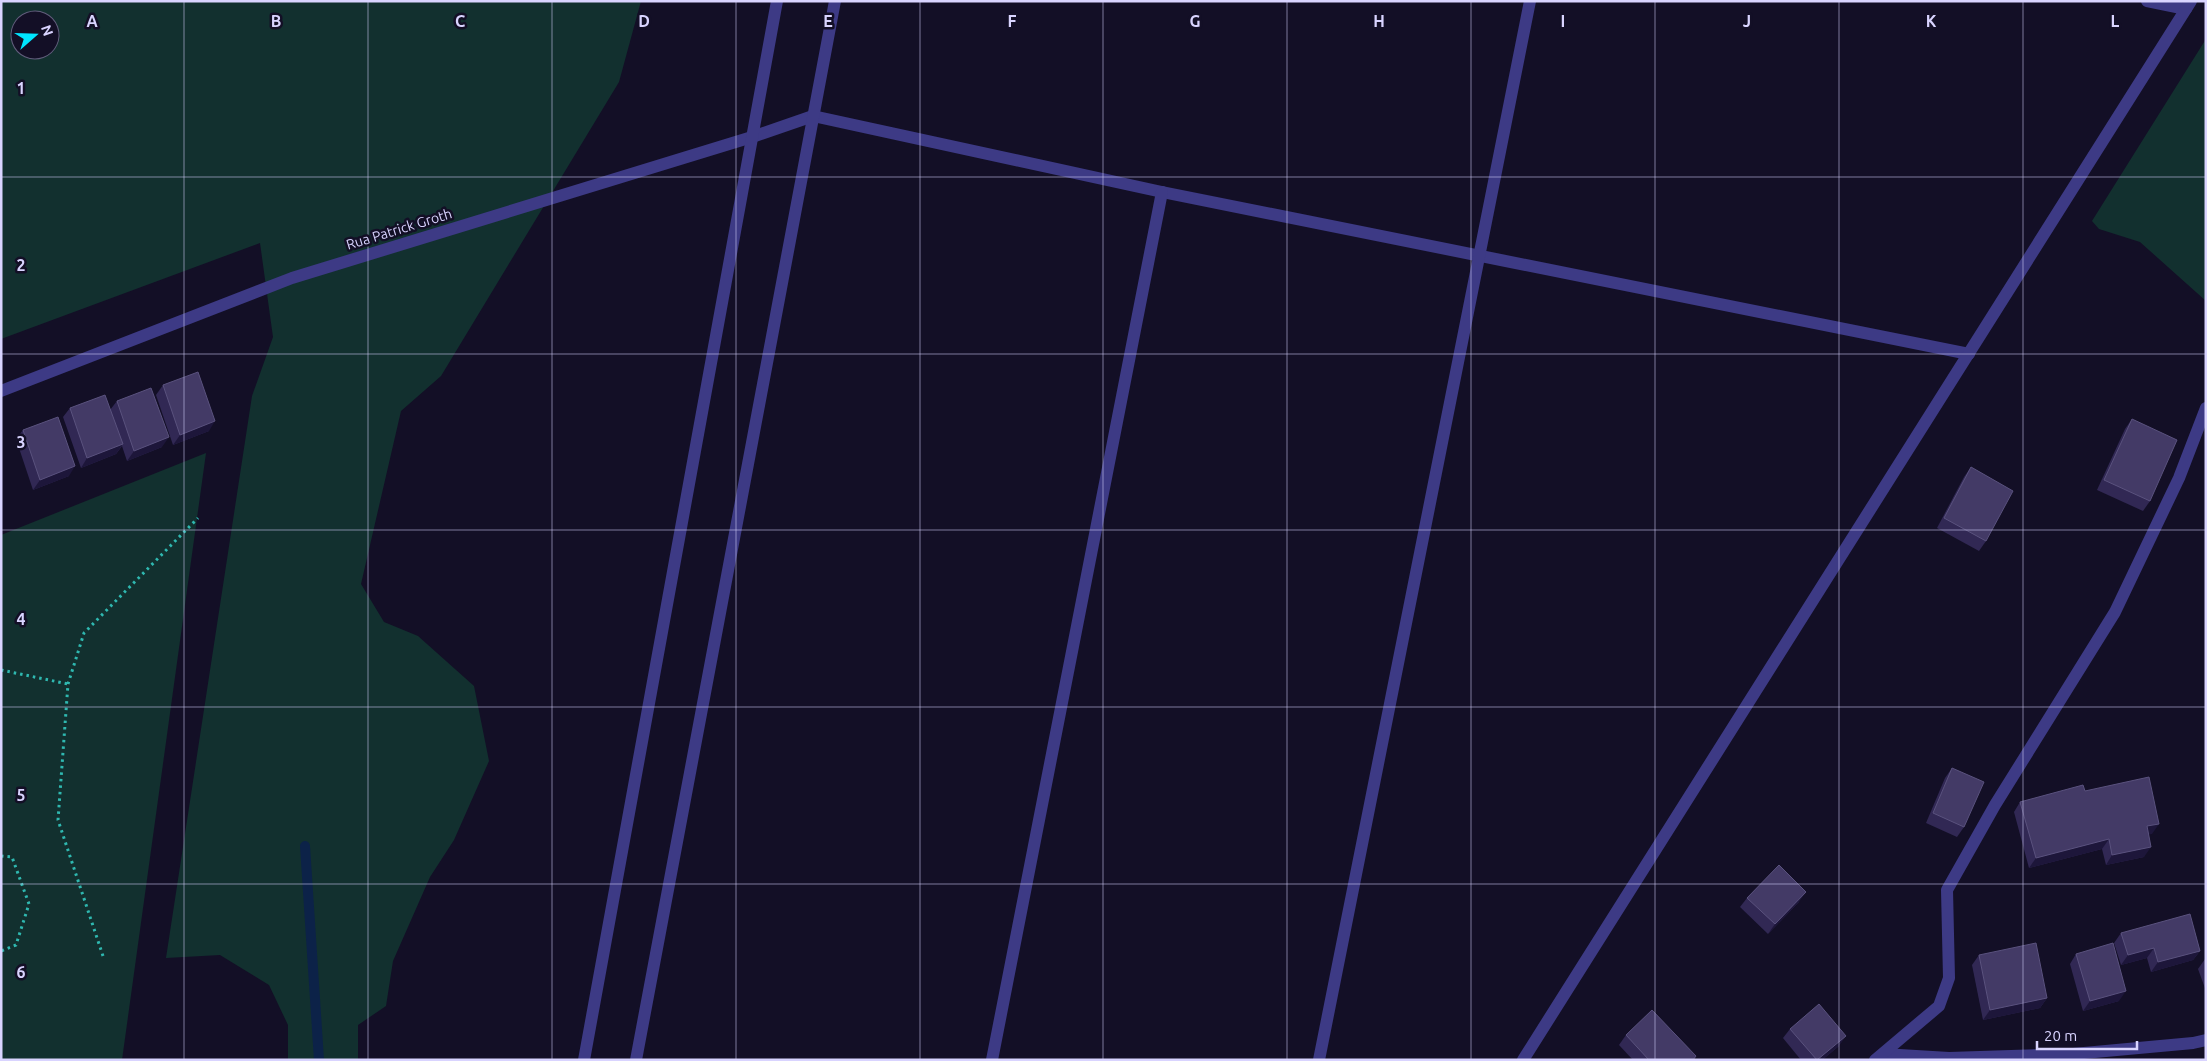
<svg xmlns="http://www.w3.org/2000/svg" width="2207" height="1061" font-family="Ubuntu,sans-serif">
	<style>
		.green { fill: #12302f; fill-rule: evenodd }
		.lines { fill: none; stroke-linecap: round; stroke-linejoin: round }
		.stream { stroke: #0c2248; stroke-width: 10 }
		.path { stroke: #2fb8b0; stroke-width: 3; stroke-dasharray: 2.5 4; stroke-linecap: butt }
		.minor { stroke: #3d3a85; stroke-width: 12 }
		.wall { fill: #312854 }
		.shaded-wall { fill: #1d163a }
		.building { fill: #433a66; stroke: #5a527e }
		.grid { fill: none; stroke: #d9d4ff; stroke-width: 1; stroke-opacity: 0.55 }
		.labels { text-anchor: middle; stroke-width: 5; stroke-linejoin: round; paint-order: stroke }
		.street-label { font-size: 14px; fill: #d9d4ff; stroke: #130f26 }
		.grid-label { font-size: 16px; text-anchor: middle; font-weight: bold; fill: #d9d4ff; stroke: #130f26; stroke-width: 5; stroke-linejoin: round; paint-order: stroke }
	</style>
	<rect width="100%" height="100%" fill="#130f26"/>
	<g class="green">
		<path d="M1 1H641L619 82 441 376 401 411 361 584 384 622 418 636 474 686 489 761 454 840 430 877 393 961 386 1006 358 1025V1060H288V1025L269 985 220 955 166 958 252 396 273 337 260 243 1 339ZM20 20H50V50H20Z"/>
		<path d="M2206 39V301L2140 242 2099 229 2092 221Z"/>
		<path d="M206 453 122 1060H1V535Z"/>
	</g>
	<g class="lines">
		<path class="stream" d="M305 846 319 1060"/>
		<g class="path">
			<path d="M1 670 68 684"/>
			<path d="M1 856 12 857 29 904 16 945 1 951"/>
			<path d="M103 956 58 820 68 684 84 633 198 518"/>
		</g>
		<g class="minor">
			<path d="M2147 1 2186 9"/>
			<path d="M1 391 292 278 752 137 813 116 1162 192 1969 354"/>
			<path d="M1883 1054 1949 1058 2073 1054 2193 1043 2206 1040"/>
			<path d="M584 1060 777 1"/>
			<path d="M636 1060 835 1"/>
			<path d="M992 1060 1162 192"/>
			<path d="M1319 1060 1530 1"/>
			<path d="M1523 1060 2191 1"/>
			<path d="M1875 1060 1939 1006 1949 978 1947 890 1995 805 2115 612 2179 478 2206 408"/>
		</g>
	</g>
	<g class="wall">
		<path d="M163 385 209 431 173 445 156 395Z"/>
		<path d="M117 401 162 447 127 461 122 446 116 454 81 468 63 417 70 408 110 410Z"/>
		<path d="M2132 419 2150 501 2143 511 2097 490 2125 429Z"/>
		<path d="M23 430 69 476 33 490 16 439Z"/>
		<path d="M1971 467 1986 541 1979 551 1937 528 1964 477Z"/>
		<path d="M1952 768 1964 827 1957 837 1926 823 1945 778Z"/>
		<path d="M2085 791 2152 834H2149L2144 857 2106 865 2102 849 2029 868 2014 812 2020 802Z"/>
		<path d="M1747 898 1799 902 1768 934 1740 907Z"/>
		<path d="M2121 933 2200 951 2193 960 2151 972 2147 958 2121 965 2114 943Z"/>
		<path d="M2076 954 2119 1001 2083 1011 2070 964Z"/>
		<path d="M1979 955 2047 998 2040 1008 1983 1020 1972 965Z"/>
		<path d="M2205 959H2206V991L2198 969Z"/>
		<path d="M1790 1029 1839 1046 1822 1060H1801L1783 1038Z"/>
		<path d="M1626 1035 1694 1060H1633L1619 1045Z"/>
	</g>
	<g class="shaded-wall">
		<path d="M215 421 209 431 173 445 180 435Z"/>
		<path d="M169 437 162 447 127 461 134 451Z"/>
		<path d="M123 444 116 454 81 468 87 458Z"/>
		<path d="M75 466 69 476 33 490 40 480Z"/>
		<path d="M2159 824 2152 834 2140 836 2147 826Z"/>
		<path d="M2109 839 2102 849 2029 868 2036 858Z"/>
		<path d="M2151 847 2144 857 2106 865 2112 855Z"/>
		<path d="M1806 892 1799 902 1768 934 1775 924Z"/>
		<path d="M2154 948 2147 958 2121 965 2128 955Z"/>
		<path d="M2200 951 2193 960 2151 972 2158 962Z"/>
		<path d="M2126 991 2119 1001 2083 1011 2090 1001Z"/>
		<path d="M2047 998 2040 1008 1983 1020 1990 1010Z"/>
		<path d="M1846 1036 1839 1046 1822 1060H1817Z"/>
	</g>
	<g class="building">
		<path d="M198 372 215 421 180 435 163 385Z"/>
		<path d="M151 388 169 437 134 451 117 401Z"/>
		<path d="M105 395 123 444 87 458 70 408Z"/>
		<path d="M58 417 75 466 40 480 23 430Z"/>
		<path d="M2132 419 2177 440 2150 501 2104 480Z"/>
		<path d="M1971 467 2013 491 1986 541 1944 518Z"/>
		<path d="M1952 768 1984 782 1964 827 1933 813Z"/>
		<path d="M2149 777 2159 824 2147 826 2151 847 2112 855 2109 839 2036 858 2020 802 2083 785 2085 791Z"/>
		<path d="M1779 865 1806 892 1775 924 1747 898Z"/>
		<path d="M2190 914 2200 951 2158 962 2154 948 2128 955 2121 933Z"/>
		<path d="M2036 943 2047 998 1990 1010 1979 955Z"/>
		<path d="M2113 943 2126 991 2090 1001 2076 954Z"/>
		<path d="M1819 1004 1846 1036 1817 1060 1790 1029Z"/>
		<path d="M1652 1010 1696 1056 1693 1060H1649L1626 1035Z"/>
	</g>
	<path class="grid" d="M184 1V1060M368 1V1060M552 1V1060M736 1V1060M920 1V1060M1103 1V1060M1287 1V1060M1471 1V1060M1655 1V1060M1839 1V1060M2023 1V1060M1 177H2206M1 354H2206M1 530H2206M1 707H2206M1 884H2206"/>
	<g class="labels">
		<g class="street-label">
			<text transform="translate(399 229) rotate(-17)" y="5">Rua Patrick Groth</text>
		</g>
	</g>
	<g class="grid-label">
		<text x="92" y="27">A</text>
		<text x="276" y="27">B</text>
		<text x="460" y="27">C</text>
		<text x="644" y="27">D</text>
		<text x="828" y="27">E</text>
		<text x="1012" y="27">F</text>
		<text x="1195" y="27">G</text>
		<text x="1379" y="27">H</text>
		<text x="1563" y="27">I</text>
		<text x="1747" y="27">J</text>
		<text x="1931" y="27">K</text>
		<text x="2115" y="27">L</text>
		<text x="21" y="94">1</text>
		<text x="21" y="271">2</text>
		<text x="21" y="448">3</text>
		<text x="21" y="625">4</text>
		<text x="21" y="801">5</text>
		<text x="21" y="978">6</text>
	</g>
	<rect width="2207" height="1061" fill="none" stroke="#d9d4ff" stroke-width="5"/>
	<g transform="translate(35 35) rotate(70)"><circle r="24" fill="#130f26" stroke="#625e7d"/>
	<path d="M0-4L9 19L0 12L-9 19Z" fill="#00e5ff"/>
	<text y="-8" font-size="14" font-weight="bold" text-anchor="middle" fill="#d9d4ff">N</text>
	</g>
	<path d="M2037 1041v8h100v-8" fill="none" stroke="#d9d4ff" stroke-width="2.5"/>
	<text x="2044" y="1041" font-size="15" fill="#d9d4ff" stroke="#130f26" stroke-width="4" paint-order="stroke">20 m</text>
</svg>
